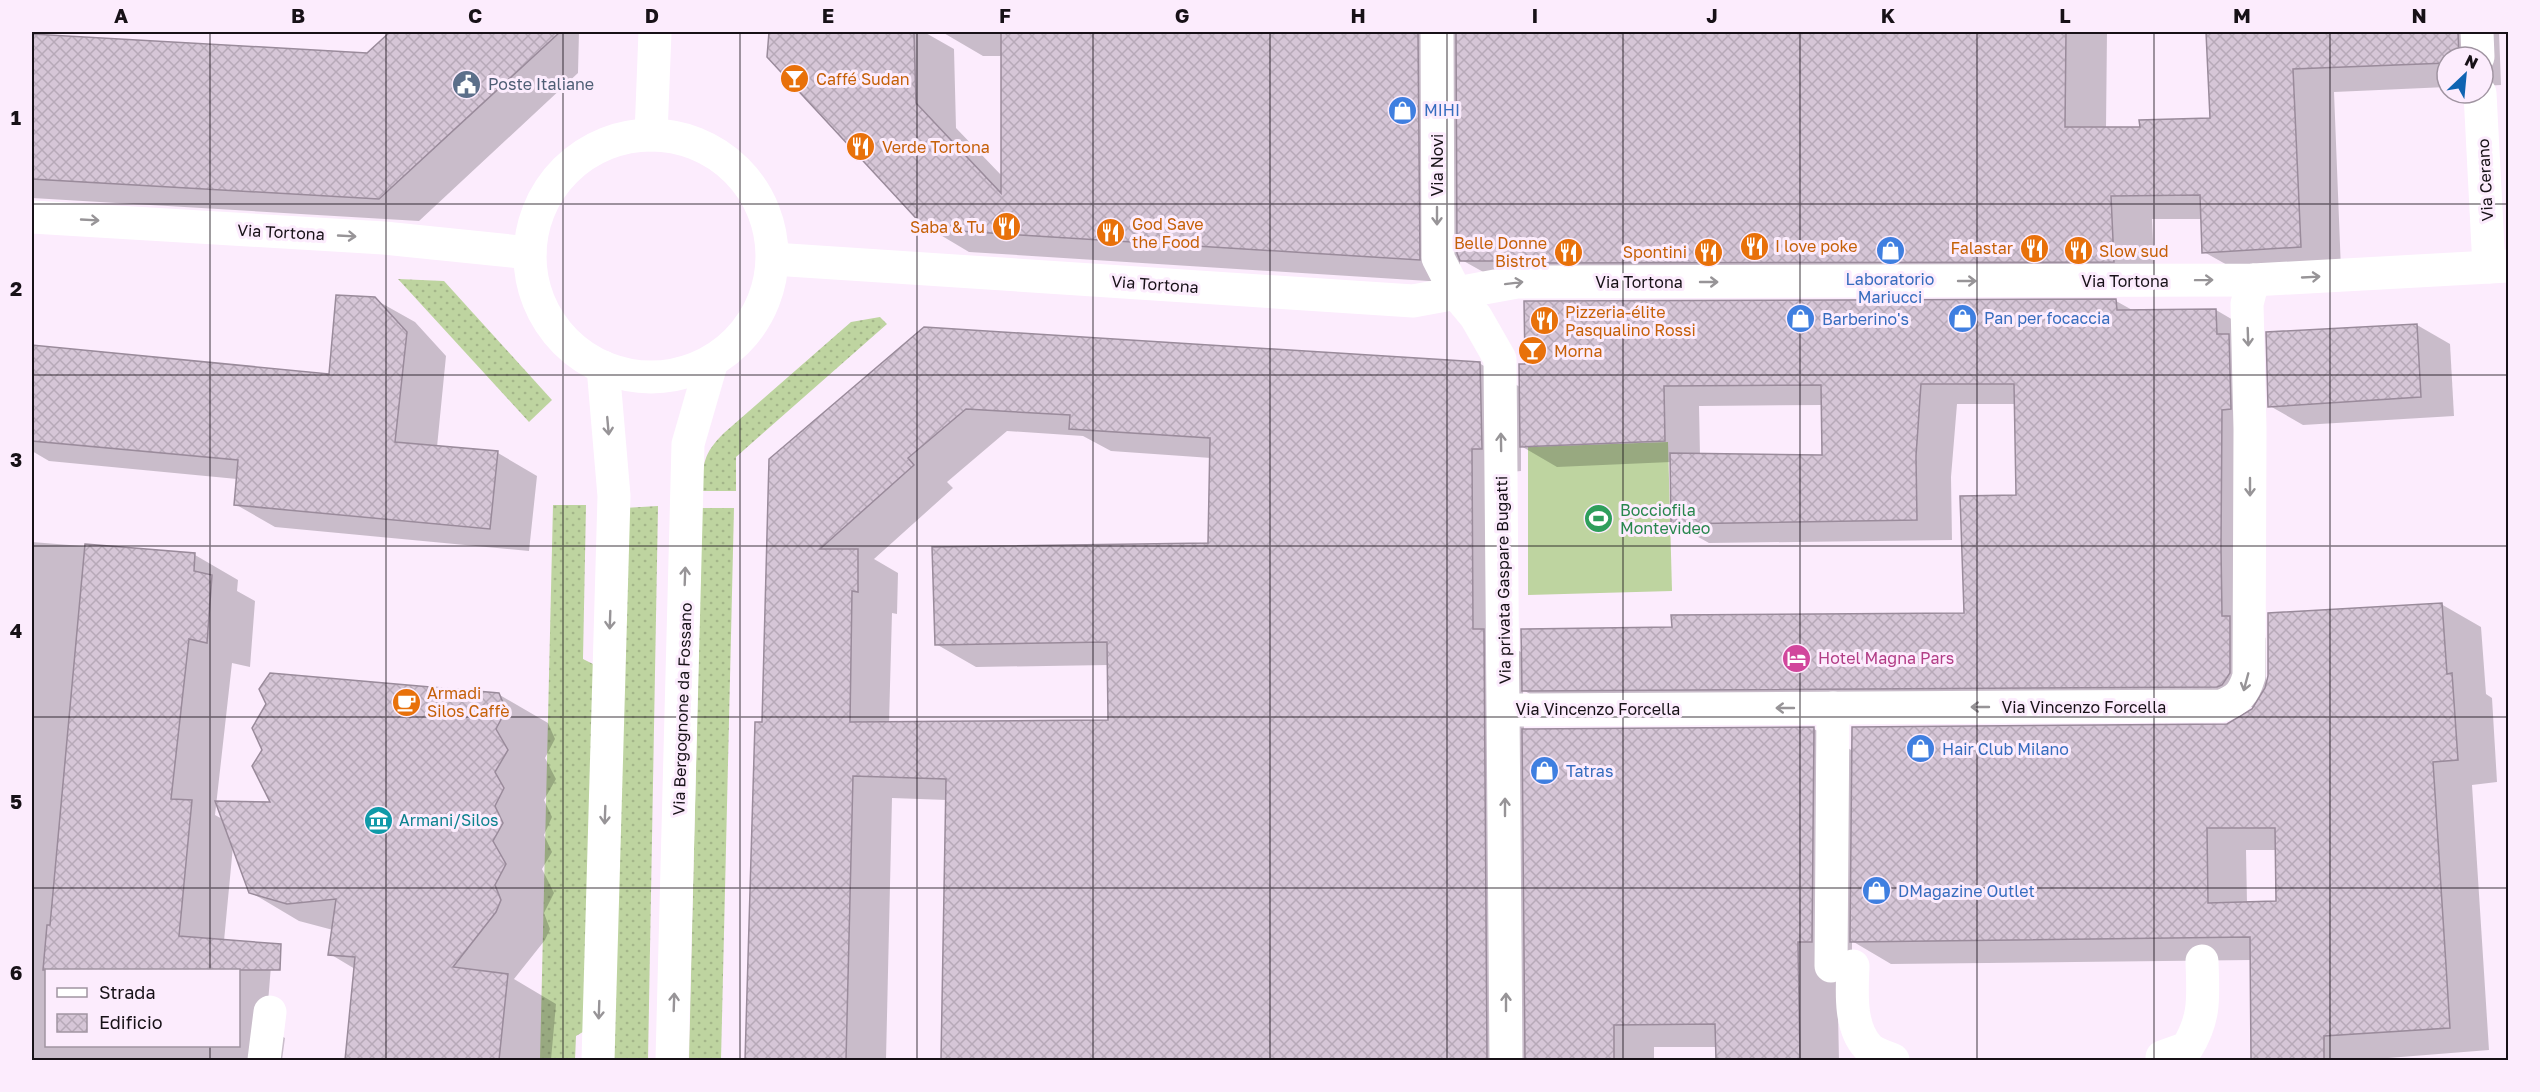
<svg xmlns="http://www.w3.org/2000/svg" width="2540" height="1092" font-family="'Golos Text',sans-serif">
	<style>
		.grass { fill: url(#grass-dots) }
		.pitch { fill: #bed4a0 }
		.shadow { fill: #0003; fill-rule: evenodd }
		.building { fill: url(#building-cross-hatch); stroke: #9a8b9b; stroke-width: 1.5; fill-rule: evenodd }
		.lines { fill: none; stroke-linecap: round; stroke-linejoin: round }
		.minor { stroke: #fff; stroke-width: 33 }
		.oneway { stroke: #979497 }
		.grid { fill: none; stroke: #171117; stroke-width: 1.5; stroke-opacity: 0.55 }
		.labels { text-anchor: middle; stroke-width: 6; stroke-linejoin: round; paint-order: stroke }
		.food-label { font-size: 16px; fill: #c56008; stroke: #fcecfd; text-anchor: start }
		.service-label { font-size: 16px; fill: #4e5e75; stroke: #fcecfd; text-anchor: start }
		.shop-label { font-size: 16px; fill: #366cbe; stroke: #fcecfd; text-anchor: start }
		.street-label { font-size: 16px; fill: #171117; stroke: #fcecfd }
		.leisure-label { font-size: 16px; fill: #27864d; stroke: #fcecfd; text-anchor: start }
		.hotel-label { font-size: 16px; fill: #b23c85; stroke: #fcecfd; text-anchor: start }
		.culture-label { font-size: 16px; fill: #0d838f; stroke: #fcecfd; text-anchor: start }
		.neatline { fill: none; stroke: #171117; stroke-width: 2 }
		.grid-label { font-size: 20px; text-anchor: middle; font-weight: bold; fill: #171117 }
	</style>
	<defs>
		<pattern id="grass-dots" width="8" height="8" patternUnits="userSpaceOnUse" patternTransform="scale(1.5)"><rect width="8" height="8" fill="#bed4a0"/><path d="M2 2h.1M6 6h.1" fill="none" stroke="#a3b589" stroke-width="1.8" stroke-linecap="round"/></pattern>
		<pattern id="building-cross-hatch" width="8" height="8" patternUnits="userSpaceOnUse" patternTransform="scale(1.5)"><rect width="8" height="8" fill="#d6c6d7"/><path d="M0 0l8 8M0 8l8-8" fill="none" stroke="#b7a9b8"/></pattern>
	</defs>
	<rect width="100%" height="100%" fill="#fcecfd"/>
	<g class="grass">
		<path d="M398 279 444 281 552 400 529 422Z"/>
		<path d="M880 317 887 324 736 457V491H702C703 463 703 454 724 433L851 322Z"/>
		<path d="M553 505H586L583 659 597 666 588 1029 576 1036 575 1060H540Z"/>
		<path d="M658 506 648 1060H614L624 508Z"/>
		<path d="M702 508H734L721 1060H689Z"/>
	</g>
	<path class="pitch" d="M1668 442 1672 591 1528 595V447Z"/>
	<g class="shadow">
		<path d="M393 32H579L578 73 419 221 32 198V36L368 54Z"/>
		<path d="M770 32H924L954 49 956 128 1002 176 1003 56H983L942 32H2107L2106 129H2141L2211 119 2207 32H2499L2501 85 2483 86V57H2447V87L2334 92 2341 270 2245 275 2204 252 2203 219H2152L2155 285 1503 283 1460 259V283L969 252 927 227 769 57Z"/>
		<path d="M374 299 415 322 446 356 437 447 498 453 537 476 529 551 275 527 235 504 237 479 49 461 32 451V347L330 376Z"/>
		<path d="M2116 301 2134 311 2216 310 2252 331 2257 633 2266 638V686L2441 604 2481 627 2486 694 2492 698 2497 782 2472 785 2489 1050 2363 1060H2253L2252 960 1891 964 1852 941V964H1837L1839 1060H1717V1047H1654V1060H942L947 800 892 798 886 1060H746L757 723H764L770 460 925 328 1479 363 1520 387ZM1957 404H2016L2017 497 1966 614 1674 629 1523 653 1513 648 1511 472 1521 471V446L1557 467 1671 462 1673 523 1709 543 1952 540 1951 477ZM1823 405V456L1700 455 1699 406ZM1007 431 1083 436 1111 451 1211 458 1209 545 936 644 976 667 1109 665 1110 722 889 723 892 613 897 614 898 573 874 559 953 488 947 482ZM1523 690 1559 711 2255 707 2228 725 1853 751 1814 729 1524 730ZM2246 850H2277L2278 902 2247 903Z"/>
		<path d="M2417 325 2450 344 2454 416 2303 425 2270 406Z"/>
		<path d="M32 542 195 555 238 580 237 591 255 601 250 667 232 663 215 815 224 820 272 804 498 694 548 723 555 739 545 758 556 779 544 800 552 817 544 835 552 852 542 869 554 893 544 913 550 929 545 940 514 979 556 1004 551 1060H347L355 969 330 954 333 930 299 921 250 892 233 846 224 941 271 966 266 1027 285 1038 282 1060H32ZM46 970H238V1046H46Z"/>
	</g>
	<g class="building">
		<path d="M390 32H560L379 199 32 179V34L367 53Z"/>
		<path d="M769 32H914L916 103 1001 193V32H1418L1420 260 926 229 767 57Z"/>
		<path d="M1456 32H2066L2065 127H2140L2139 120 2210 118 2206 32H2458L2459 57H2447V63L2293 69 2301 247 2202 253 2200 195 2111 196 2114 262 1523 263V261H1460L1457 253Z"/>
		<path d="M336 295 375 297 407 332 395 442 498 451 490 529 234 505 238 460 32 441V345L329 374Z"/>
		<path d="M2116 299 2117 310 2216 309 2217 334H2229L2231 409 2222 410 2221 548 2222 616H2230V673L2222 685 2217 687 1522 691 1521 629 1672 627 1671 615 1964 613 1960 496 2016 495 2014 384H1921L1916 456 1917 520 1671 524 1670 453 1822 455 1821 385 1664 386 1665 441 1520 447 1519 364H1525L1524 301Z"/>
		<path d="M2417 324 2421 397 2268 407 2266 332Z"/>
		<path d="M924 327 1480 362 1482 449H1472L1473 629H1484L1487 1060H941L946 779 853 776 846 1060H745L755 722H762L769 459ZM966 409 1070 415 1069 429 1210 438 1208 543 932 547 935 645 1107 642 1108 720 850 722 852 591 858 592V549H820L914 465 908 458Z"/>
		<path d="M85 544 195 553 194 571 212 575 207 643 189 639 171 799 192 800 179 936 281 944 280 970H43L47 925H50Z"/>
		<path d="M2442 603 2447 674 2452 673 2458 760 2433 762 2450 1028 2324 1036V1060H2251L2250 937 1850 942 1852 727 2227 724 2252 709 2265 688 2268 676V613ZM2207 828H2275L2276 901 2208 903Z"/>
		<path d="M270 673 499 693 506 710 496 729 508 750 495 772 504 788 495 806 503 823 493 841 506 864 495 885 501 900 496 912 453 967 508 974 499 1060H345L355 957 328 955 336 899 287 904 249 893 215 801 270 802 252 766 262 750 252 728 266 704 259 689Z"/>
		<path d="M1814 727 1812 942H1798L1800 1060H1716L1715 1024 1614 1025V1060H1525L1522 729Z"/>
	</g>
	<g class="lines">
		<g class="minor">
			<path d="M1437 32 1438 258 1456 293 1476 317 1500 359 1506 1060"/>
			<path d="M2477 32 2478 57"/>
			<path d="M2480 93 2489 267"/>
			<circle cx="651" cy="256" r="121"/>
			<path d="M651 135 655 32"/>
			<path d="M32 217 384 238 530 253"/>
			<path d="M773 259 1413 301 1517 282 2253 280 2508 266"/>
			<path d="M1505 710 2221 706C2238 700 2244 693 2249 676L2250 429 2247 304 2253 280"/>
			<path d="M1831 966 1833 708"/>
			<path d="M1853 966C1852 990 1849 1027 1868 1047 1873 1053 1886 1057 1893 1060"/>
			<path d="M2162 1057 2187 1048C2206 1017 2203 996 2202 961"/>
			<path d="M264 1060 270 1012"/>
			<path d="M598 1060 614 496 603 367"/>
			<path d="M672 1060 688 444 712 361"/>
		</g>
	</g>
	<defs><path id="oneway-shaft" d="M-6 0H5M1.5-3L5.5 0L1.5 3" fill="none" stroke-width="1.6" stroke-linecap="round" stroke-linejoin="round" transform="scale(1.5)"/></defs>
	<g class="oneway">
		<use href="#oneway-shaft" transform="translate(1437 216) rotate(90)"/>
		<use href="#oneway-shaft" transform="translate(90 220) rotate(3)"/>
		<use href="#oneway-shaft" transform="translate(347 236) rotate(3)"/>
		<use href="#oneway-shaft" transform="translate(2311 277) rotate(-3)"/>
		<use href="#oneway-shaft" transform="translate(2204 280) rotate(-1)"/>
		<use href="#oneway-shaft" transform="translate(1967 281)"/>
		<use href="#oneway-shaft" transform="translate(1709 282)"/>
		<use href="#oneway-shaft" transform="translate(1514 283) rotate(-7)"/>
		<use href="#oneway-shaft" transform="translate(2248 337) rotate(88)"/>
		<use href="#oneway-shaft" transform="translate(608 426) rotate(85)"/>
		<use href="#oneway-shaft" transform="translate(1501 442) rotate(-91)"/>
		<use href="#oneway-shaft" transform="translate(2250 487) rotate(90)"/>
		<use href="#oneway-shaft" transform="translate(685 576) rotate(-88)"/>
		<use href="#oneway-shaft" transform="translate(610 620) rotate(92)"/>
		<use href="#oneway-shaft" transform="translate(2246 682) rotate(105)"/>
		<use href="#oneway-shaft" transform="translate(1980 707) rotate(180)"/>
		<use href="#oneway-shaft" transform="translate(1785 708) rotate(180)"/>
		<use href="#oneway-shaft" transform="translate(1505 807) rotate(-90)"/>
		<use href="#oneway-shaft" transform="translate(605 815) rotate(92)"/>
		<use href="#oneway-shaft" transform="translate(674 1002) rotate(-88)"/>
		<use href="#oneway-shaft" transform="translate(1506 1002) rotate(-90)"/>
		<use href="#oneway-shaft" transform="translate(599 1010) rotate(92)"/>
	</g>
	<path class="grid" d="M210 32V970M386 32V1060M563 32V1060M740 32V1060M917 32V1060M1093 32V1060M1270 32V1060M1447 32V1060M1623 32V1060M1800 32V1060M1977 32V1060M2154 32V1060M2330 32V1060M32 204H2508M32 375H2508M32 546H2508M32 717H2508M32 888H2508M210 1046V1060"/>
	<defs>
		<symbol id="bar-disc" viewBox="-11 -11 22 22"><circle r="9.5" fill="#e8710a" stroke="#fcecfd"/><path d="M-6-5H6L.8 .8V4.5H3.5V6h-7V4.5H-.8V.8Z" fill="#fff"/></symbol>
		<symbol id="civic-disc" viewBox="-11 -11 22 22"><circle r="9.5" fill="#5c6f8a" stroke="#fcecfd"/><path d="M-.6-6.5H3V-4.5H.6V-3L4-1V1h2V6H-6V1h2V-1L-.6-3ZM-1.2 2.5V6h2.4V2.5Z" fill="#fff"/></symbol>
		<symbol id="shop-disc" viewBox="-11 -11 22 22"><circle r="9.5" fill="#3f7fe0" stroke="#fcecfd"/><path d="M-5-2.5h2.3a2.7 3.5 0 0 1 5.4 0H5L5.5 6h-11ZM-1.5-2.5h3a1.5 2.3 0 0 0-3 0Z" fill="#fff"/></symbol>
		<symbol id="restaurant-disc" viewBox="-11 -11 22 22"><circle r="9.5" fill="#e8710a" stroke="#fcecfd"/><path d="M-5-6h1v4h1v-4h1v4h1v-4h1v5L-1.5 .5V6h-2V.5L-5-1ZM5-6V6H3V1.5H1.5Q1.5-4 5-6Z" fill="#fff"/></symbol>
		<symbol id="stadium-disc" viewBox="-11 -11 22 22"><circle r="9.5" fill="#2e9e5b" stroke="#fcecfd"/><path d="M0-5a6.5 5 0 1 0 0 10a6.5 5 0 1 0 0-10ZM-3.5-1.8h7v3.6h-7Z" fill="#fff"/></symbol>
		<symbol id="hotel-disc" viewBox="-11 -11 22 22"><circle r="9.5" fill="#d1479c" stroke="#fcecfd"/><path d="M-6-4.5h1.5V1H6V5H4.5V3h-9V5H-6ZM-4 0a1.8 1.8 0 1 1 3.6 0ZM.5 0V-2.5h3Q6-2.5 6 0Z" fill="#fff"/></symbol>
		<symbol id="cafe-disc" viewBox="-11 -11 22 22"><circle r="9.5" fill="#e8710a" stroke="#fcecfd"/><path d="M-5.5-4.5H6V0H3Q3 3.5 0 3.5H-2.5Q-5.5 3.5-5.5 0ZM3-3.2v2h1.7v-2ZM-6 4.5H4V6H-6Z" fill="#fff"/></symbol>
		<symbol id="museum-disc" viewBox="-11 -11 22 22"><circle r="9.5" fill="#0f9aa8" stroke="#fcecfd"/><path d="M0-6L6-3V-2H-6V-3ZM-5-1h2V3h-2ZM-1-1h2V3h-2ZM3-1h2V3H3ZM-6 4H6V6H-6Z" fill="#fff"/></symbol>
	</defs>
	<g fill-rule="evenodd">
		<use href="#bar-disc" x="778" y="62" width="33" height="33"/>
		<use href="#civic-disc" x="450" y="68" width="33" height="33"/>
		<use href="#shop-disc" x="1386" y="94" width="33" height="33"/>
		<use href="#restaurant-disc" x="844" y="130" width="33" height="33"/>
		<use href="#restaurant-disc" x="990" y="210" width="33" height="33"/>
		<use href="#restaurant-disc" x="1094" y="216" width="33" height="33"/>
		<use href="#restaurant-disc" x="1738" y="230" width="33" height="33"/>
		<use href="#restaurant-disc" x="2018" y="232" width="33" height="33"/>
		<use href="#shop-disc" x="1874" y="234" width="33" height="33"/>
		<use href="#restaurant-disc" x="2062" y="234" width="33" height="33"/>
		<use href="#restaurant-disc" x="1552" y="236" width="33" height="33"/>
		<use href="#restaurant-disc" x="1692" y="236" width="33" height="33"/>
		<use href="#shop-disc" x="1946" y="302" width="33" height="33"/>
		<use href="#shop-disc" x="1784" y="302" width="33" height="33"/>
		<use href="#restaurant-disc" x="1528" y="304" width="33" height="33"/>
		<use href="#bar-disc" x="1516" y="334" width="33" height="33"/>
		<use href="#stadium-disc" x="1582" y="502" width="33" height="33"/>
		<use href="#hotel-disc" x="1780" y="642" width="33" height="33"/>
		<use href="#cafe-disc" x="390" y="686" width="33" height="33"/>
		<use href="#shop-disc" x="1904" y="732" width="33" height="33"/>
		<use href="#shop-disc" x="1528" y="754" width="33" height="33"/>
		<use href="#museum-disc" x="362" y="804" width="33" height="33"/>
		<use href="#shop-disc" x="1860" y="874" width="33" height="33"/>
	</g>
	<g class="labels">
		<g class="food-label">
			<text x="816" y="85">Caffé Sudan</text>
			<text x="882" y="153">Verde Tortona</text>
			<text x="1132" y="230">God Save<tspan x="1132" dy="18">the Food</tspan></text>
			<text x="985" y="233" text-anchor="end">Saba &amp; Tu</text>
			<text x="1547" y="249" text-anchor="end">Belle Donne<tspan x="1547" dy="18">Bistrot</tspan></text>
			<text x="1775" y="252">I love poke</text>
			<text x="2013" y="254" text-anchor="end">Falastar</text>
			<text x="2099" y="257">Slow sud</text>
			<text x="1687" y="258" text-anchor="end">Spontini</text>
			<text x="1565" y="318">Pizzeria-élite<tspan x="1565" dy="18">Pasqualino Rossi</tspan></text>
			<text x="1554" y="357">Morna</text>
			<text x="427" y="699">Armadi<tspan x="427" dy="18">Silos Caffè</tspan></text>
		</g>
		<g class="service-label">
			<text x="488" y="90">Poste Italiane</text>
		</g>
		<g class="shop-label">
			<text x="1424" y="116">MIHI</text>
			<text x="1890" y="285" text-anchor="middle">Laboratorio<tspan x="1890" dy="18">Mariucci</tspan></text>
			<text x="1984" y="324">Pan per focaccia</text>
			<text x="1822" y="325">Barberino's</text>
			<text x="1942" y="755">Hair Club Milano</text>
			<text x="1566" y="777">Tatras</text>
			<text x="1898" y="897">DMagazine Outlet</text>
		</g>
		<g class="street-label">
			<text transform="translate(1437 165) rotate(-90)" y="6">Via Novi</text>
			<text transform="translate(2485 180) rotate(-93)" y="6">Via Cerano</text>
			<text transform="translate(281 232) rotate(3)" y="6">Via Tortona</text>
			<text x="2125" y="287">Via Tortona</text>
			<text x="1639" y="288">Via Tortona</text>
			<text transform="translate(1155 284) rotate(4)" y="6">Via Tortona</text>
			<text transform="translate(1503 580) rotate(-91)" y="6">Via privata Gaspare Bugatti</text>
			<text x="2084" y="713">Via Vincenzo Forcella</text>
			<text transform="translate(682 709) rotate(-88)" y="6">Via Bergognone da Fossano</text>
			<text x="1598" y="715">Via Vincenzo Forcella</text>
		</g>
		<g class="leisure-label">
			<text x="1620" y="516">Bocciofila<tspan x="1620" dy="18">Montevideo</tspan></text>
		</g>
		<g class="hotel-label">
			<text x="1818" y="664">Hotel Magna Pars</text>
		</g>
		<g class="culture-label">
			<text x="399" y="826">Armani/Silos</text>
		</g>
	</g>
	<rect width="2540" height="1092" fill="none" stroke="#fcecfd" stroke-width="66"/>
	<rect x="45" y="969" width="195" height="78" fill="#fcecfd" stroke="#a094a1" stroke-width="1.5"/>
	<rect x="57" y="988" width="30" height="9" fill="#ffffff" stroke="#a094a1" stroke-width="1.5"/>
	<text x="99" y="999" font-size="18" fill="#171117">Strada</text>
	<rect x="57" y="1014" width="30" height="18" fill="url(#building-cross-hatch)" stroke="#a094a1" stroke-width="1.5"/>
	<text x="99" y="1029" font-size="18" fill="#171117">Edificio</text>
	<g transform="translate(2465 75) rotate(26)"><circle r="28" fill="#fcecfd" stroke="#a094a1" stroke-width="1.5"/>
	<path d="M0-4.5L10 22L0 15L-10 22Z" fill="#0f64b2"/>
	<text y="-9" font-size="16" font-weight="bold" text-anchor="middle" fill="#171117">N</text>
	</g>
	<rect x="33" y="33" width="2474" height="1026" class="neatline"/>
	<g class="grid-label">
		<text x="121" y="23">A</text>
		<text x="298" y="23">B</text>
		<text x="475" y="23">C</text>
		<text x="652" y="23">D</text>
		<text x="828" y="23">E</text>
		<text x="1005" y="23">F</text>
		<text x="1182" y="23">G</text>
		<text x="1358" y="23">H</text>
		<text x="1535" y="23">I</text>
		<text x="1712" y="23">J</text>
		<text x="1888" y="23">K</text>
		<text x="2065" y="23">L</text>
		<text x="2242" y="23">M</text>
		<text x="2419" y="23">N</text>
		<text x="16" y="125">1</text>
		<text x="16" y="296">2</text>
		<text x="16" y="467">3</text>
		<text x="16" y="638">4</text>
		<text x="16" y="809">5</text>
		<text x="16" y="980">6</text>
	</g>
</svg>
